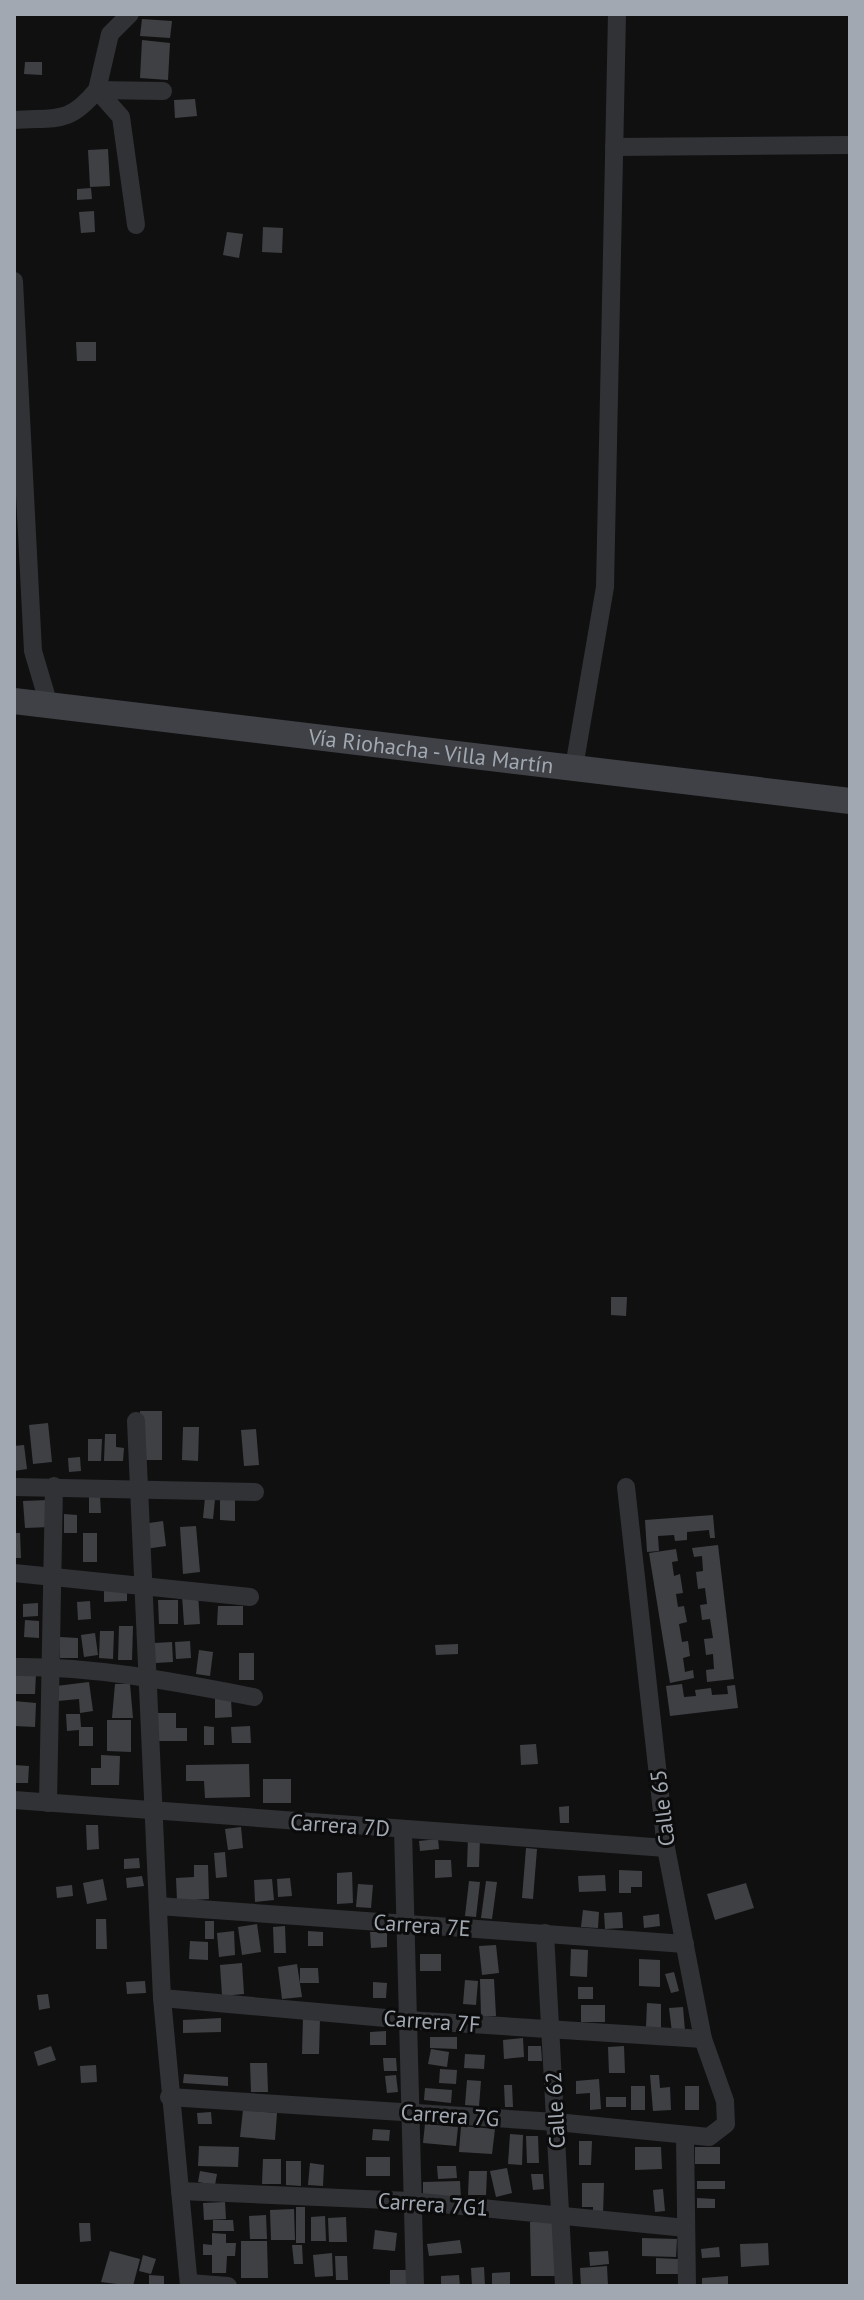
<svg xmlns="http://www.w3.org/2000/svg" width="864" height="2300" font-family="'PT Sans',sans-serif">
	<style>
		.building { fill: #3f4044 }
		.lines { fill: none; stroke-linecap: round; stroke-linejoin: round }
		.street { stroke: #313236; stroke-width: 18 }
		.secondary { stroke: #3f4146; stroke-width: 26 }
		.labels { text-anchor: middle; stroke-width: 6; stroke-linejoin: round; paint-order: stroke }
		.street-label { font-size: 22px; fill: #a1a8b1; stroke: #0b0b0c }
	</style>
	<rect width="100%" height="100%" fill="#101011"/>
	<g class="building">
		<path d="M142 19 172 21 170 38 140 36Z"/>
		<path d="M142 40 170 43 168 80 140 78Z"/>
		<path d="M25 62H42V75L24 74Z"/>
		<path d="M195 99 197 116 175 118 174 100Z"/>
		<path d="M108 149 110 186 90 187 88 150Z"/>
		<path d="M91 188 92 199 77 200V189Z"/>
		<path d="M94 211 95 232 81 233 79 212Z"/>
		<path d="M263 227 283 228 282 253 262 252Z"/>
		<path d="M227 232 243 234 239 258 223 255Z"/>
		<path d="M76 342H96V361H77Z"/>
		<path d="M611 1297H627L626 1316 611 1315Z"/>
		<rect x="140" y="1411" width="22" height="49"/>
		<path d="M48 1423 52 1462 33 1464 29 1425Z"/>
		<path d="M183 1427H199L198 1461 182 1460Z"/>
		<path d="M256 1429 259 1465 244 1466 241 1430Z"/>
		<path d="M105 1434H116V1447L124 1448 123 1461H104Z"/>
		<path d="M88 1439H102L101 1461H88Z"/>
		<path d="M24 1445 27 1469 14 1471V1446Z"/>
		<path d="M80 1457 81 1471 69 1472 68 1458Z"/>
		<path d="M89 1496H100L101 1513H89Z"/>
		<path d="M220 1496H235V1521L220 1520Z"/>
		<path d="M205 1498 215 1499 213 1519 203 1518Z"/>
		<path d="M48 1500 50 1527 25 1528 23 1501Z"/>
		<path d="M64 1514 77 1515V1533H64Z"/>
		<path d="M713 1515 715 1538H710L709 1530 687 1532V1540L675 1541 674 1535 658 1536 659 1551 647 1552 645 1520Z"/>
		<path d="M163 1521 166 1546 145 1549 142 1524Z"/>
		<path d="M196 1526 200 1572 183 1574 180 1527Z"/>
		<path d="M14 1533H20L21 1558H14Z"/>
		<rect x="83" y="1533" width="14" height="29"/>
		<path d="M718 1545 734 1679 707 1682 706 1670 714 1669 713 1654 706 1655 704 1639 713 1638 710 1619 702 1620 700 1605 707 1604 705 1588 698 1589 696 1572 703 1571 702 1556 694 1557 692 1548Z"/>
		<path d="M676 1549 678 1561 672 1562 674 1576 680 1574 683 1593 676 1594 678 1607 684 1606 687 1622 679 1624 682 1642 688 1641 690 1656 683 1658 685 1672 693 1670 694 1678 670 1683 649 1553Z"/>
		<path d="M104 1589H127V1601L104 1602Z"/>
		<path d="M198 1593 200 1624 184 1625 182 1595Z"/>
		<path d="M158 1600H178V1624H159Z"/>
		<path d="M90 1601 91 1619 78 1620 77 1602Z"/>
		<path d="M38 1603V1616L23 1617V1604Z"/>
		<path d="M218 1606H243V1625H217Z"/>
		<path d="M25 1620 39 1621V1638L24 1637Z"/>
		<path d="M119 1626H133L132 1660H118Z"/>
		<path d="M100 1631H114L113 1659 99 1658Z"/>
		<path d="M95 1633 98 1655 84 1657 81 1635Z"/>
		<path d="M60 1637 78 1638V1658H60Z"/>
		<path d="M190 1641 191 1658 176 1659 175 1642Z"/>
		<path d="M172 1642 173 1662 155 1663 154 1643Z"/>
		<path d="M458 1644V1654L436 1655 435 1645Z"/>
		<path d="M199 1650 213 1652 210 1676 196 1674Z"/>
		<rect x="239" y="1653" width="15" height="27"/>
		<path d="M14 1673H36L35 1694H14Z"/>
		<path d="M89 1682 93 1711 80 1713 79 1699 58 1701 56 1686Z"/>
		<path d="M115 1684H130L133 1718H112Z"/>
		<path d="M682 1684 684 1697 696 1696 695 1690 711 1688 712 1695 728 1694 727 1686 735 1685 738 1708 670 1716 666 1686Z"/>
		<path d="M215 1699H231L232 1717 215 1718Z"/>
		<path d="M14 1701 36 1703 35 1727 14 1726Z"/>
		<path d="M158 1713H176V1728H187V1741H158Z"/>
		<path d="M66 1714H80L81 1727H93V1746H79V1730L67 1731Z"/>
		<path d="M107 1720H131V1752L107 1751Z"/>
		<path d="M204 1726 214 1727V1745H204Z"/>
		<path d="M250 1726 251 1743H232L231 1727Z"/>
		<path d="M536 1744 538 1764 521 1765 520 1745Z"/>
		<path d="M101 1755 120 1756 119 1785H91V1768H101Z"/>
		<path d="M249 1764 250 1797 205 1798 204 1781H186V1765Z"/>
		<path d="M14 1765 29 1766 28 1783H14Z"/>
		<rect x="263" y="1779" width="28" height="24"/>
		<path d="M569 1806V1823H560L559 1807Z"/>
		<path d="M86 1825H98L99 1849 87 1850Z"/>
		<path d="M241 1827 243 1848 228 1850 225 1829Z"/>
		<path d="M468 1838H480L479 1867H467Z"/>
		<path d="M438 1839 439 1849 420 1851 419 1841Z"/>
		<path d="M526 1848 537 1849 533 1899 522 1898Z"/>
		<path d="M225 1852 227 1877 216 1878 214 1853Z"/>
		<path d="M139 1858 140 1868 124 1869V1859Z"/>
		<path d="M435 1860H451L452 1877 435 1878Z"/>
		<path d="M194 1865H208L209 1899 177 1901 176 1878 194 1877Z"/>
		<path d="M619 1870 642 1871V1887H631V1893H619Z"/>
		<path d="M352 1872 353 1903 337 1904V1873Z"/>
		<path d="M605 1875 606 1891 579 1892 578 1876Z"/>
		<path d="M142 1876 144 1886 127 1888 126 1878Z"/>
		<path d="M290 1878 292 1896 278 1897 277 1879Z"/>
		<path d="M103 1879 107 1900 87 1904 83 1883Z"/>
		<path d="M272 1879 274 1900 255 1902 254 1880Z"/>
		<path d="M469 1881 480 1882 476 1917 465 1916Z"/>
		<path d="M486 1881 497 1882 492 1919 481 1918Z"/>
		<path d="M746 1883 754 1908 715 1920 707 1894Z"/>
		<path d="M358 1884 373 1885 371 1908 356 1907Z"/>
		<path d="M72 1885 73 1896 57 1898 56 1887Z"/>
		<path d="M583 1910 599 1912 598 1928 581 1927Z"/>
		<path d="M622 1912 623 1928 605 1929 604 1913Z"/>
		<path d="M659 1914 660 1926 644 1928 643 1916Z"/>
		<path d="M96 1919H106L107 1949H96Z"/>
		<rect x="205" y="1921" width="9" height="18"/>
		<path d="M257 1924 261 1952 242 1955 238 1927Z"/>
		<path d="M285 1926 286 1953H274L273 1927Z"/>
		<path d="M234 1931 235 1955 219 1957 217 1933Z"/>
		<path d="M308 1931 323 1932V1946H308Z"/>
		<path d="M370 1932H387V1947L371 1948Z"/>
		<path d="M190 1941 208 1942V1960L189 1959Z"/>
		<path d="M496 1945 499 1973 482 1975 479 1946Z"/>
		<path d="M571 1949 588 1950 587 1977 570 1976Z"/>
		<rect x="420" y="1954" width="21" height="17"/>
		<path d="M639 1959 660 1960V1987L639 1986Z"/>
		<path d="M242 1963 244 1994 222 1996 220 1965Z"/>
		<path d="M297 1964 302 1997 282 1999 278 1967Z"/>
		<path d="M300 1968H318L319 1983H300Z"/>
		<path d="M674 1972 679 1991 671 1993 665 1974Z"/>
		<path d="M480 1979H494L496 2016H481Z"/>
		<path d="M465 1980 478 1981 476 2005 463 2004Z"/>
		<path d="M145 1981 146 1993 127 1994 126 1982Z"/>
		<path d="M373 1982 387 1983 386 1998H373Z"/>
		<rect x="578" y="1987" width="15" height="12"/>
		<path d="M48 1994 50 2008 39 2010 37 1995Z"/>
		<path d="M647 2003 661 2004V2028H646Z"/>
		<rect x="581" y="2005" width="24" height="17"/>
		<path d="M683 2007 685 2031 672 2032 669 2008Z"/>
		<path d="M303 2017 320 2018 319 2054H302Z"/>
		<path d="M221 2018V2032L183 2033V2020Z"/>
		<path d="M386 2031V2045H370V2032Z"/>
		<path d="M430 2037H457V2049L430 2048Z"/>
		<path d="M523 2038 524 2057 504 2059 503 2040Z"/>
		<path d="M51 2046 56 2060 38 2066 34 2052Z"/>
		<path d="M528 2046H541L542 2061H528Z"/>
		<path d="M624 2046 625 2073H609L608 2047Z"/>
		<path d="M431 2049 449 2052 447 2067 428 2064Z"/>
		<path d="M465 2054 485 2055 484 2069 464 2068Z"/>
		<path d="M383 2058H396L397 2071H384Z"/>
		<path d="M250 2063H267L268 2092H251Z"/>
		<path d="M96 2065 97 2082 81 2083 80 2066Z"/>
		<path d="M440 2069 457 2070 456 2084 439 2083Z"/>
		<path d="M184 2074 228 2077V2086L183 2083Z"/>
		<path d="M396 2075 398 2092 387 2093 385 2076Z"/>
		<path d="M650 2075H659L660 2088 670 2087 671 2110 653 2111Z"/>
		<path d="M599 2079 601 2109 590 2110V2093L576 2094V2081Z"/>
		<path d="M467 2080 481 2081 479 2106 465 2105Z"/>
		<path d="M504 2085H512L513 2107H505Z"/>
		<rect x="631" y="2086" width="14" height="24"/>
		<rect x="685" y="2086" width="14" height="24"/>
		<path d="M425 2088 452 2090 451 2103 424 2100Z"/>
		<rect x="606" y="2097" width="20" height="10"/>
		<path d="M243 2110 277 2113 275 2140 240 2137Z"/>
		<path d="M211 2112 212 2124H198L197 2113Z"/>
		<path d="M425 2124 458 2127 456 2146 423 2143Z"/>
		<path d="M461 2126 495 2129 492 2154 459 2152Z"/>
		<path d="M373 2129 390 2130 389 2141 372 2140Z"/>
		<path d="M510 2134 523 2135 522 2165 508 2164Z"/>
		<path d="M526 2136H538L539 2163H527Z"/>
		<path d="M579 2141H592L591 2165H579Z"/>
		<path d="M199 2146 239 2147 238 2167 198 2166Z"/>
		<path d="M635 2147H661L662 2169 635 2170Z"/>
		<rect x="695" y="2147" width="25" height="17"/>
		<rect x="366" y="2157" width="24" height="19"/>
		<path d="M263 2159H281V2184H262Z"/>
		<path d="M286 2161H301V2186L286 2185Z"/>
		<path d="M310 2163 324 2165 323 2186 308 2185Z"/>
		<path d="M437 2166H456L457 2178 438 2179Z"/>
		<path d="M507 2168 512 2193 496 2197 490 2171Z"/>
		<path d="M200 2171 217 2174 215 2185 198 2182Z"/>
		<path d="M469 2171H487L486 2195H468Z"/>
		<path d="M531 2174H543L544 2189 533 2190Z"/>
		<path d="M460 2181 461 2199 423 2200V2182Z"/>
		<rect x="697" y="2181" width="28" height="8"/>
		<path d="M582 2183H604L603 2215 593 2214V2207H582Z"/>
		<path d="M663 2189 665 2211 655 2212 653 2190Z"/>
		<path d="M697 2198 715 2199V2208H697Z"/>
		<path d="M225 2202 226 2219 204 2220 203 2203Z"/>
		<rect x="296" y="2207" width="9" height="36"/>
		<path d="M294 2209 295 2240H271L270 2210Z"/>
		<path d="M266 2215 267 2239H250L249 2216Z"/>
		<path d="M325 2216 326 2241H311V2217Z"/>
		<path d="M346 2217 347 2242H329L328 2218Z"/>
		<path d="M213 2220H233L234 2231H213Z"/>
		<path d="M530 2222H555L556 2276H531Z"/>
		<path d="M79 2223H90L91 2241 80 2242Z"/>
		<path d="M375 2230 397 2233 395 2251 373 2249Z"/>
		<path d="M212 2233 226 2234V2243H236L235 2256H227L226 2273H212V2255H203V2244L212 2245Z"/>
		<path d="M642 2238 677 2239 676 2257 642 2256Z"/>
		<path d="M460 2240 462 2253 429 2256 427 2244Z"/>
		<path d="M241 2241H267L268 2278H241Z"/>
		<path d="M768 2243 769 2265 741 2267 740 2244Z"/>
		<path d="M292 2245H302L303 2264H294Z"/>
		<path d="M719 2247 720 2257 702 2258 701 2249Z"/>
		<path d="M110 2251 140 2259 133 2286 101 2282Z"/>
		<path d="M608 2251 609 2264 590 2266 589 2252Z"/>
		<path d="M332 2253 333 2276 315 2277 313 2255Z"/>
		<path d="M143 2255 156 2259 151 2274 139 2271Z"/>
		<path d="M335 2256H347L348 2280H336Z"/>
		<path d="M656 2258 678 2259V2274H656Z"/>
		<path d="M607 2266 608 2286H581L580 2268Z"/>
		<path d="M484 2267 485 2286H472L471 2268Z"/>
		<path d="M390 2270H409L410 2286H390Z"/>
		<path d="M510 2272V2286H492V2273Z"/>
		<path d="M149 2275 164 2276V2286H149Z"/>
		<path d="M459 2275 460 2286H441V2276Z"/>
		<path d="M728 2276V2286H702V2278Z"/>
	</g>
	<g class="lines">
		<g class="street">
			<path d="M130 14 110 34 97 90 121 117 136 225"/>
			<path d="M14 120C57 117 68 125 97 90L163 91"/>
			<path d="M614 147 850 145"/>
			<path d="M14 281 33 651 49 705"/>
			<path d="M574 767 605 587 617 14"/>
			<path d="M136 1421 162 1998 189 2286"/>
			<path d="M14 1487 255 1492"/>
			<path d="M14 1573 250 1597"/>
			<path d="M14 1667C95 1666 175 1682 254 1697"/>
			<path d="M14 1800 666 1848"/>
			<path d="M48 1803 54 1486"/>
			<path d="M403 1830 415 2286"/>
			<path d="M158 1906 685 1944"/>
			<path d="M545 1933 564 2286"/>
			<path d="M162 1998 408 2020 703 2039"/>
			<path d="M169 2097 556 2122 709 2137 726 2124 725 2101 703 2039 666 1848 626 1487"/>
			<path d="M685 2136 687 2286"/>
			<path d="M180 2191 411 2201 686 2228"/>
			<path d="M189 2283 228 2286"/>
		</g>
		<path class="secondary" id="s1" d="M14 701 850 801"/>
	</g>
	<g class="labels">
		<g class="street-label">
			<text dy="8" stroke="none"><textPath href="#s1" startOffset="420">Vía Riohacha - Villa Martín</textPath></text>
			<text transform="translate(662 1808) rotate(-97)" y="8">Calle 65</text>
			<text transform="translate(340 1825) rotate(4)" y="8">Carrera 7D</text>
			<text transform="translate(422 1925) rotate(4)" y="8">Carrera 7E</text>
			<text transform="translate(432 2021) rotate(4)" y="8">Carrera 7F</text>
			<text transform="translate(555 2110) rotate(-93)" y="8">Calle 62</text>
			<text transform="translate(450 2115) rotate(4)" y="8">Carrera 7G</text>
			<text transform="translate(433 2204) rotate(4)" y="8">Carrera 7G1</text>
		</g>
	</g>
	<rect width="864" height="2300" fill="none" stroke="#a1a8b1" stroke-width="32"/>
</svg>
